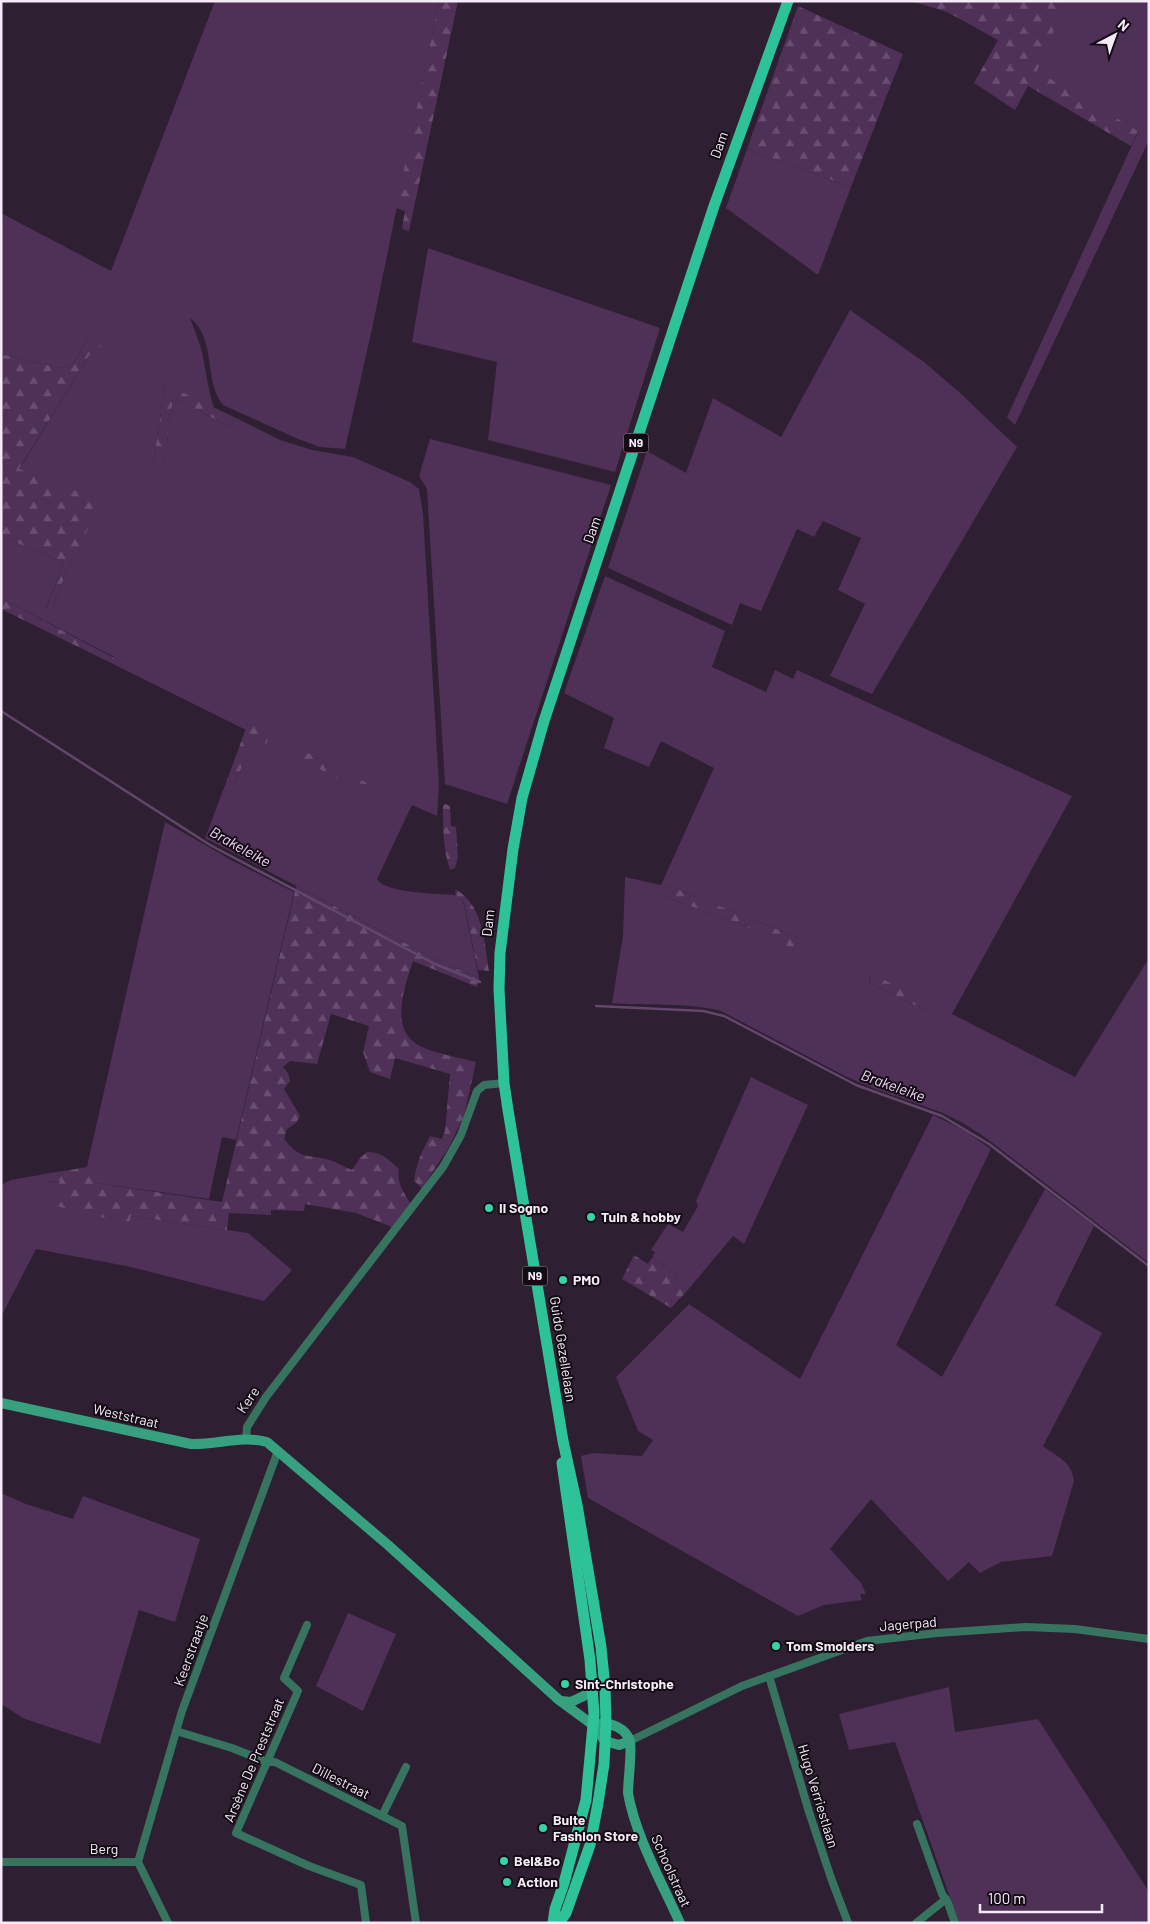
<svg xmlns="http://www.w3.org/2000/svg" width="1150" height="1924" font-family="Barlow,sans-serif">
	<style>
		.grass { fill: #4f3057; fill-rule: evenodd }
		.forest { fill: url(#forest-firs) }
		.lines { fill: none; stroke-linecap: round; stroke-linejoin: round }
		.stream { stroke: #63466b; stroke-width: 2.5 }
		.street { stroke: #37745f; stroke-width: 8 }
		.secondary { stroke: #36a07f; stroke-width: 10 }
		.primary { stroke: #2dc298; stroke-width: 11 }
		.poi-dot { fill: #35d4a7; stroke: #130c15; stroke-width: 2 }
		.labels { text-anchor: middle; stroke-width: 4; stroke-linejoin: round; paint-order: stroke }
		.shield { fill: #130c15; stroke: #b1a7b4; stroke-width: 1 }
		.shield-label { font-size: 12px; font-weight: bold; fill: #f5eaf8 }
		.street-label { font-size: 14px; fill: #f5eaf8; stroke: #130c15 }
		.poi-label { font-size: 14px; font-weight: bold; fill: #f5eaf8; stroke: #130c15; text-anchor: start }
		.water-label { font-size: 15px; font-style: italic; fill: #eed4f5; stroke: #130c15 }
	</style>
	<defs>
		<pattern id="forest-firs" width="22" height="20" patternUnits="userSpaceOnUse" patternTransform="scale(1.25)"><rect width="22" height="20" fill="#4f3057"/><path d="M5 1l3.5 6h-7zM16 11l3.5 6h-7z" fill="#694e70"/></pattern>
	</defs>
	<rect width="100%" height="100%" fill="#2f1f33"/>
	<g class="grass">
		<path d="M215 1H439L372 329 345 449 320 447 298 439 223 405C203 380 217 339 190 318 194 329 199 340 202 352 206 371 208 389 214 408L165 384 153 464 164 465 173 397 230 427 236 418 280 440 312 450 353 457 410 482 419 489 423 514 439 786 437 816 412 805 377 879C384 893 440 894 456 895 462 899 464 903 465 910L479 978 443 963 205 838 227 780 235 783 253 738 266 743 270 734 248 724 246 730 113 664 116 658 1 598V536L64 563 46 608 51 611 72 558 76 559 19 470 90 354 88 339 73 364 69 367 60 368 1 354V213L111 271ZM296 747 366 783 363 791Z"/>
		<path d="M1066 1H1149V140L1015 425 1007 417 1138 132 1036 71Z"/>
		<path d="M747 149 851 187 818 275 726 208Z"/>
		<path d="M428 248 660 328 615 472 488 440 497 362 412 342Z"/>
		<path d="M850 310 924 362 959 392 1017 447 872 694 830 676 865 604 838 590 861 538 823 521 814 537 797 529 761 611 740 603 732 625 608 568 647 451 686 473 713 398 781 437Z"/>
		<path d="M430 439 611 485 507 804 445 784 427 489 419 476Z"/>
		<path d="M605 576 725 631 712 667 766 692 775 670 793 679 797 670 1072 796 952 1014 1075 1077 1149 958V1263L986 1138 963 1123 943 1113 873 1088 845 1076 721 1011C686 1002 648 1006 612 1003L623 936 625 877 661 885 714 768 661 741 649 767 604 748 614 718 564 693ZM669 886 804 940 801 951 733 921 665 897ZM871 975 930 1003 927 1011 869 983Z"/>
		<path d="M165 822 233 861 294 892 236 1140 222 1137 209 1199 96 1183 88 1162Z"/>
		<path d="M751 1077 808 1105 744 1244 733 1236 687 1291 674 1281 679 1275 652 1258 655 1252 651 1250 668 1224 683 1232 698 1206 696 1201Z"/>
		<path d="M933 1115 965 1131 991 1149 896 1345 942 1377 1045 1189 1094 1226 1055 1305 1102 1333 1043 1446C1057 1457 1072 1461 1074 1481L1052 1556 1001 1562 980 1573 969 1562 948 1581 871 1499 830 1549 861 1583 866 1594H860L862 1600 824 1605 798 1616 588 1498 581 1456 593 1453 642 1456 653 1440 638 1431 616 1377 689 1304 800 1379Z"/>
		<path d="M45 1174 46 1182 61 1181 53 1205 129 1223 131 1216 248 1233 292 1270 264 1301 131 1267 36 1249 1 1317V1185L11 1180Z"/>
		<path d="M1 1493 26 1504 73 1519 83 1496 200 1539 175 1622 139 1610 100 1744 25 1719 1 1704Z"/>
		<path d="M348 1613 396 1634 363 1711 316 1686Z"/>
		<path d="M949 1687 955 1732 1038 1719 1149 1892V1923H959L895 1742 849 1750 839 1714Z"/>
	</g>
	<g class="forest">
		<path d="M439 1H458L409 231 402 229 405 211 396 208Z"/>
		<path d="M911 1H1066L1037 71 1138 131 1131 146 1028 86 1015 110 974 83 998 40 947 12Z"/>
		<path d="M798 6 903 54 851 187 747 149Z"/>
		<path d="M88 339 109 351 105 362 90 354 19 469 99 500 76 559 72 558 51 611 46 609 64 563 1 536V354L60 368 69 367 73 364Z"/>
		<path d="M165 384 236 418 230 427 173 397 164 466 153 464Z"/>
		<path d="M1 598 116 659 113 664 1 609Z"/>
		<path d="M248 723 271 734 266 744 253 739 235 783 227 780Z"/>
		<path d="M296 747 367 783 363 791 292 755Z"/>
		<path d="M445 804 450 806 451 826 456 827 458 857 455 868 450 870C443 849 443 828 443 806Z"/>
		<path d="M296 886 443 963 479 978 477 987 413 961C405 986 388 1030 420 1046 433 1053 461 1058 476 1062L464 1116 449 1147 422 1188 414 1181C416 1164 422 1151 430 1136L442 1139 445 1131 450 1074 395 1058 390 1079 370 1072 363 1052 369 1026 331 1014 317 1064 290 1061 283 1067 288 1073 290 1081 284 1089 300 1116 296 1123 287 1129 284 1139C301 1159 303 1154 326 1159 335 1161 344 1167 352 1170L360 1158 367 1152C382 1152 388 1159 399 1169 396 1182 404 1192 410 1203L392 1227 356 1213 305 1204 304 1211 271 1210V1215L229 1213 227 1230 131 1216 129 1224 52 1205 60 1181 45 1182V1174L87 1167 88 1162 99 1163 96 1183 222 1202Z"/>
		<path d="M669 886 804 940 801 952 733 921 665 897Z"/>
		<path d="M455 889C484 905 484 943 489 971L478 970 464 903 456 895Z"/>
		<path d="M872 974 931 1003 927 1011 869 983Z"/>
		<path d="M634 1255 648 1264 652 1258 679 1275 674 1281 687 1291 671 1308 622 1279Z"/>
	</g>
	<g class="lines">
		<g class="stream">
			<path d="M1 711 210 845 435 964 480 982"/>
			<path d="M596 1006 703 1011 724 1016 856 1085 942 1116 989 1144 1149 1266"/>
		</g>
		<g class="street">
			<path d="M246 1439 247 1427 266 1397 443 1167 461 1135 477 1091 484 1085 504 1083"/>
			<path d="M307 1625 284 1678 298 1691 236 1833 309 1866 361 1885 366 1923"/>
			<path d="M769 1676 809 1812 831 1878 848 1923"/>
			<path d="M176 1731 232 1748 267 1762H275L402 1826 416 1923"/>
			<path d="M630 1741 742 1686 867 1641 937 1633 1026 1627 1075 1629 1149 1639"/>
			<path d="M382 1816 406 1767"/>
			<path d="M917 1824 942 1894 948 1903 955 1923"/>
			<path d="M1 1862H138L168 1923"/>
			<path d="M138 1862 182 1711 278 1451"/>
			<path d="M916 1923 946 1899"/>
		</g>
		<g class="secondary">
			<path d="M1 1403 191 1444C217 1445 242 1435 267 1442L388 1545 559 1700 593 1725 605 1741 619 1745 630 1741"/>
			<path d="M561 1701 571 1702 592 1692"/>
			<path d="M598 1724C610 1722 627 1728 630 1742 632 1751 628 1782 628 1793 635 1835 662 1883 680 1923"/>
		</g>
		<g class="primary">
			<path d="M553 1923 555 1909 564 1883 586 1800 594 1714 590 1660 562 1463"/>
			<path d="M559 1923 566 1913 590 1845 598 1803 604 1764 606 1723 605 1688 601 1647 577 1505 563 1441 508 1110 504 1083 499 989 500 953 513 849 522 798 544 721 714 206 788 1"/>
		</g>
	</g>
	<g class="poi-dot">
		<circle cx="489" cy="1208" r="5"/>
		<circle cx="591" cy="1217" r="5"/>
		<circle cx="563" cy="1280" r="5"/>
		<circle cx="776" cy="1646" r="5"/>
		<circle cx="565" cy="1684" r="5"/>
		<circle cx="543" cy="1828" r="5"/>
		<circle cx="504" cy="1861" r="5"/>
		<circle cx="507" cy="1882" r="5"/>
	</g>
	<g class="labels">
		<g class="shield">
			<rect x="623.5" y="433.5" width="25" height="19" rx="4"/>
			<rect x="522.5" y="1266.5" width="25" height="19" rx="4"/>
		</g>
		<g class="shield-label">
			<text x="636" y="447">N9</text>
			<text x="535" y="1280">N9</text>
		</g>
		<g class="street-label">
			<text transform="translate(719 145) rotate(-71)" y="5">Dam</text>
			<text transform="translate(592 530) rotate(-71)" y="5">Dam</text>
			<text transform="translate(488 923) rotate(-84)" y="5">Dam</text>
			<text transform="translate(563 1349) rotate(81)" y="5">Guido Gezellelaan</text>
			<text transform="translate(248 1400) rotate(-56)" y="5">Kere</text>
			<text transform="translate(126 1416) rotate(13)" y="5">Weststraat</text>
			<text transform="translate(908 1624) rotate(-5)" y="5">Jagerpad</text>
			<text transform="translate(191 1650) rotate(-70)" y="5">Keerstraatje</text>
			<text transform="translate(254 1760) rotate(-67)" y="5">Arsène De Preststraat</text>
			<text transform="translate(341 1781) rotate(27)" y="5">Dillestraat</text>
			<text transform="translate(818 1796) rotate(73)" y="5">Hugo Verriestlaan</text>
			<text x="104" y="1854">Berg</text>
			<text transform="translate(671 1871) rotate(66)" y="5">Schoolstraat</text>
		</g>
		<g class="poi-label">
			<text x="499" y="1213">Il Sogno</text>
			<text x="601" y="1222">Tuin &amp; hobby</text>
			<text x="573" y="1285">PMO</text>
			<text x="786" y="1651">Tom Smolders</text>
			<text x="575" y="1689">Sint-Christophe</text>
			<text x="553" y="1825">Bulte<tspan x="553" dy="16">Fashion Store</tspan></text>
			<text x="514" y="1866">Bel&amp;Bo</text>
			<text x="517" y="1887">Action</text>
		</g>
		<g class="water-label">
			<text transform="translate(240 847) rotate(29)" y="5">Brakeleike</text>
			<text transform="translate(893 1086) rotate(20)" y="5">Brakeleike</text>
		</g>
	</g>
	<rect width="1150" height="1924" fill="none" stroke="#f5eaf8" stroke-width="5"/>
	<g transform="translate(1115 35) rotate(41)" stroke="#130c15" stroke-width="4" paint-order="stroke">
	<path d="M0-4L9 19L0 12L-9 19Z" fill="#f5eaf8"/>
	<text y="-8" font-size="14" font-weight="bold" text-anchor="middle" fill="#f5eaf8">N</text>
	</g>
	<path d="M980 1904v8h122v-8" fill="none" stroke="#f5eaf8" stroke-width="2.5"/>
	<text x="988" y="1904" font-size="15" fill="#f5eaf8" stroke="#130c15" stroke-width="4" paint-order="stroke">100 m</text>
</svg>
